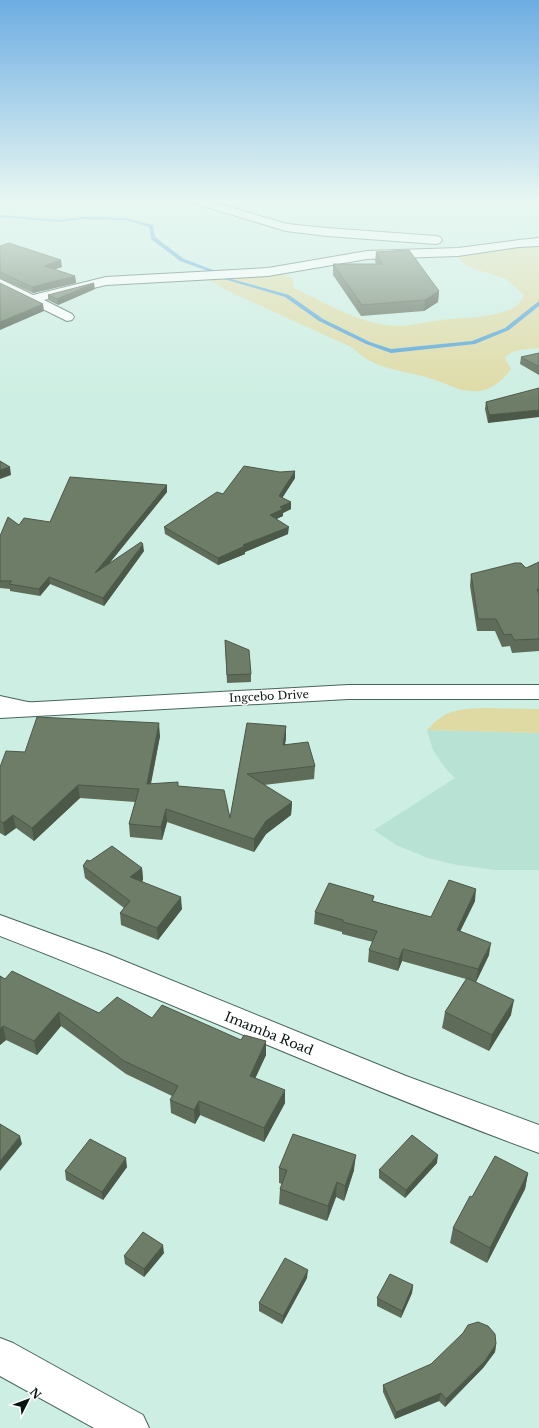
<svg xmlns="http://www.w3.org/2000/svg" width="539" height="1428" font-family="'Libre Baskerville',serif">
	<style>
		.built { fill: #b8e2d3 }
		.green { fill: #dfdaa4 }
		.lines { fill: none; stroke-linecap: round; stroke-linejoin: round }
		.stream { fill: #54a3d9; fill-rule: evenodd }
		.street-casing { stroke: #48655b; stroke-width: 2 }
		.secondary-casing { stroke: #48655b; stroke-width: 2 }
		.street { fill: #fff; fill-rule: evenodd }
		.secondary { fill: #fff; fill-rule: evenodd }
		.wall { fill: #5e6c59 }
		.shaded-wall { fill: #4c5848 }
		.building { fill: #6d7d67; stroke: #4c5848 }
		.labels { text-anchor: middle; stroke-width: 3; stroke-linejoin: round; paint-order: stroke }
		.street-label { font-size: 11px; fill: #081410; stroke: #fff }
		.near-street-label { font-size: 13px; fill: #081410; stroke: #fff }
	</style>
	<rect width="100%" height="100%" fill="#cdeee2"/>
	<path class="built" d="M427 730 539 733V870H496L457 865 428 858 396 845 374 830 455 778 445 768 433 750Z"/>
	<g class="green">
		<path d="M522 246 539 247V348C529 349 511 349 505 358L511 369C504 379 492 390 479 391 459 393 445 382 426 377 400 370 373 369 353 348L224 289 210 280 272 274 285 275 293 279V287L296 289C325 302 355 321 386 325 407 328 421 322 441 320 462 317 516 320 524 295L506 279 469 267 459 259V256Z"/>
		<path d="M482 708 539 709V733L427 730C443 711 457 709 482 708Z"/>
	</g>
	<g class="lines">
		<g class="stream">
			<path d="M0 215 59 220 82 217 126 218 153 225 155 237 184 259 216 271 211 272 180 261 151 239 149 227 126 220 82 219 59 222 0 217Z"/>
			<path d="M224 277 289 295 323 319 370 342 391 349 472 341 505 328 539 301V306L509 330 475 344 391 353 366 344 319 321 285 297 224 279Z"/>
		</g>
		<defs>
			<g id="street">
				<path d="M188 200H206L287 224 327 228 436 236 440 237 442 240 440 243 436 244 327 236 286 231 190 202Z"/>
				<path d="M539 238V246L519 247 458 256 367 259 268 276 106 285 44 300 72 314 74 317 72 320 67 321 0 288V279L33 295 106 277 268 268 367 251 458 248 519 240Z"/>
				<path d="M0 696 37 704 40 709 37 714 29 716 0 710Z"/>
				<path d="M0 915 107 954 406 1076 539 1125V1153C357 1086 181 1006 0 936Z"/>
				<path d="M0 1338 13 1343 143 1415 149 1428H94L0 1376Z"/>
			</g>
			<path id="secondary" d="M348 685H539V699H348L0 718V704Z"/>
		</defs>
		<use href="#street" class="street-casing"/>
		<use href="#secondary" class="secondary-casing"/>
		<use href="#street" class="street"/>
		<use href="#secondary" class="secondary"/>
	</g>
	<g class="wall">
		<path d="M0 246 62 267 54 269 75 276 76 283 33 293 0 279Z"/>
		<path d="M376 252 439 291 438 302 424 311 361 316 333 275V264H377L375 262Z"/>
		<path d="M95 289 58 305 48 300V295Z"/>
		<path d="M539 353V375L520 364 521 357Z"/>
		<path d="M539 388 488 423 485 409 486 402Z"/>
		<path d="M295 478 282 498 291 509 283 513V516L276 519 288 534 245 552V554L218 565 165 534 164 527Z"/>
		<path d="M167 485V492L109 563 144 551 104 606 50 584 40 596 10 591V589L0 588V536L19 525 50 522Z"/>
		<path d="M539 562V651L512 653 510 646 502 647 495 631H477L470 586 471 574 526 568Z"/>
		<path d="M225 640 251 674V682L227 683Z"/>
		<path d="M247 723 286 738 285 744 315 766 314 779 264 785 292 802 291 815 266 834 254 852 167 822 162 840 130 837 129 824 135 802 80 798 34 841 16 828 5 836 0 833V767L25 752 160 736 151 784 178 786 230 818Z"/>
		<path d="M90 861 142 868 143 880 142 881 182 909 158 940 121 925 120 913 124 908 85 878 83 866Z"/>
		<path d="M374 896 373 901 431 917 475 901 460 931 489 955 476 982 511 1015 489 1051 442 1028 445 1012 466 979 402 961 398 971 368 962 369 950 373 942 342 934V932L314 924 315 912Z"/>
		<path d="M0 976 5 979 99 1013 152 1018 266 1055 255 1078 285 1103 264 1142 200 1115 195 1124 171 1113 170 1100 172 1096 126 1074 61 1026 37 1055 6 1040 0 1045Z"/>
		<path d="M437 1163 405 1198 379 1178V1170Z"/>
		<path d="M127 1167 103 1200 66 1180 65 1171Z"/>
		<path d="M279 1168 354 1170 344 1201 336 1197 327 1221 279 1204 280 1189 282 1184 279 1183Z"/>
		<path d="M528 1173 525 1189 487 1263 450 1243 453 1228 472 1197Z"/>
		<path d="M164 1253 144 1277 125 1264 124 1256Z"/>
		<path d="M307 1278 282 1324 259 1311V1303Z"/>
		<path d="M413 1285 412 1293 401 1318 377 1306V1298Z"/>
		<path d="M496 1344 495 1352 483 1368 445 1407 439 1401 395 1419 383 1392V1385Z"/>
	</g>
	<g class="shaded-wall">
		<path d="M61 260 62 267 45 273 44 266Z"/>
		<path d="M75 276 76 283 33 293 32 287Z"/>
		<path d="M94 283 95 289 58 305 57 299Z"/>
		<path d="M439 291 438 302 424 311 425 300Z"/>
		<path d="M43 304 44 311 0 330V322Z"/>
		<path d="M539 410V417L488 423 489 415Z"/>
		<path d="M10 467 11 475 0 479V470Z"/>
		<path d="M295 471V478L279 503V496Z"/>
		<path d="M167 485V492L96 580 95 573Z"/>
		<path d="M291 502V509L283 513V516L270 522V515L280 507Z"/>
		<path d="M289 527 288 534 245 552V554L218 565V558L243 545Z"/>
		<path d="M143 544 144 551 104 606 103 598Z"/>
		<path d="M49 577 50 584 40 596 39 589Z"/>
		<path d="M159 723 160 736 148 797 147 784Z"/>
		<path d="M286 726V738L283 757V745Z"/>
		<path d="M78 785 80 798 34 841 32 828Z"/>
		<path d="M292 802 291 815 266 834 254 852V839L266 821Z"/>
		<path d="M166 809 167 822 162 840 161 827Z"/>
		<path d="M13 815 16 828 5 836 3 823Z"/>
		<path d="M142 868 143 880 131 889 130 877Z"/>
		<path d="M476 889 475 901 455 942 457 930Z"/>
		<path d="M181 897 182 909 158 940 157 928Z"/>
		<path d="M491 943 489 955 476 982 478 969Z"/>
		<path d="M403 949 402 961 398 971 399 959Z"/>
		<path d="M514 1000 511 1015 489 1051 492 1035Z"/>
		<path d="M59 1012 61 1026 37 1055 34 1041Z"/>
		<path d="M3 1026 6 1040 0 1045V1029Z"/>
		<path d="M266 1041V1055L250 1090V1076Z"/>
		<path d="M285 1090V1103L264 1142V1128Z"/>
		<path d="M199 1101 200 1115 195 1124 194 1110Z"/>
		<path d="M20 1136 22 1144 0 1171V1161Z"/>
		<path d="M356 1155 354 1170 344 1201 345 1186Z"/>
		<path d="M438 1155 437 1163 405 1198 406 1190Z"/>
		<path d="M126 1158 127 1167 103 1200 102 1192Z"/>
		<path d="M528 1173 525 1189 487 1263 490 1248Z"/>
		<path d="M337 1182 336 1197 327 1221 328 1206Z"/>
		<path d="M163 1245 164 1253 144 1277V1269Z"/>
		<path d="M308 1270 307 1278 282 1324 283 1316Z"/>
		<path d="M413 1285 412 1293 401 1318 402 1311Z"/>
		<path d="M496 1344 495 1352 483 1368 445 1407 446 1399Z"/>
		<path d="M441 1393 439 1401 395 1419 396 1412Z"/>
	</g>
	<g class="building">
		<path d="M9 243 61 260 44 266 75 276 32 287 0 272V246Z"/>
		<path d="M409 250 439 291 425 300 362 305 333 264H382L376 252Z"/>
		<path d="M0 283 43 304 0 322Z"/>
		<path d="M94 283 57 299 48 295Z"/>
		<path d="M539 353V367L521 357Z"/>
		<path d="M539 388V410L489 415 486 402Z"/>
		<path d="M0 461 10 467 0 470Z"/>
		<path d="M244 466 280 472 295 471 279 496 291 502 280 507 283 509 270 515 289 527 243 545 245 546 218 558 164 527 217 492 223 494Z"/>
		<path d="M70 477 167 485 95 573 141 542 143 544 103 598 49 577 39 589 9 584 12 581H0V536L8 517 19 525 24 518 50 522Z"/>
		<path d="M539 562V589H537L539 594V639L514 640 511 634 504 635 496 619H478L471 574 515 563H521L526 568Z"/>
		<path d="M225 640 249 650 251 674 227 675Z"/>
		<path d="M37 717 159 723 147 784 178 782V786L224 790 230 818 247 723 286 726 283 745 308 742 315 766 247 774 292 802 266 821 254 839 166 809 161 827 129 824 139 789 78 785 32 828 13 815 3 823 0 821V767L6 751 25 752Z"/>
		<path d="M112 846 142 868 130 877 181 897 157 928 120 913 130 901 83 866 87 860 90 861Z"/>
		<path d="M449 880 476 889 457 930 491 943 478 969 403 949 399 959 369 950 377 931 343 922V920L315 912 329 883 374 896 372 901 431 917Z"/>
		<path d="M12 971 99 1013 117 997 152 1018 162 1005 241 1040 244 1035 266 1041 250 1076 285 1090 264 1128 199 1101 194 1110 170 1100 178 1086 124 1061 59 1012 34 1041 3 1026 0 1029V976L5 979Z"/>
		<path d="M467 978 514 1000 492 1035 445 1012Z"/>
		<path d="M0 1124 20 1136 0 1161Z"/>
		<path d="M293 1134 356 1155 345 1186 337 1182 328 1206 280 1189 287 1170 279 1168Z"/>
		<path d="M412 1135 438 1155 406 1190 379 1170Z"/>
		<path d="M90 1139 126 1158 102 1192 65 1171Z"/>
		<path d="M495 1156 528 1173 490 1248 453 1228 470 1196 472 1197Z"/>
		<path d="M143 1232 163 1245 144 1269 124 1256Z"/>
		<path d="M285 1258 308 1270 283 1316 259 1303Z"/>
		<path d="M390 1274 413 1285 402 1311 377 1298Z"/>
		<path d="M478 1322 488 1326 495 1334 496 1344 485 1361 446 1399 441 1393 396 1412 383 1385 431 1364 463 1333 468 1325Z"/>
	</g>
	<linearGradient id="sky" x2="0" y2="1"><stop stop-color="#6dade2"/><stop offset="0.5" stop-color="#e8f7f2"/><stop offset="1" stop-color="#e8f7f2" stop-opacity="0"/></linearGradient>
	<rect width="539" height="400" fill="url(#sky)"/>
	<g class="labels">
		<g class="street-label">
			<text transform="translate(269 696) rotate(-3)" y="4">Ingcebo Drive</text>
		</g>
		<g class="near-street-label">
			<text transform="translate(269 1033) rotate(22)" y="5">Imamba Road</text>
		</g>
	</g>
	<g transform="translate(28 1400) rotate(48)" stroke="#ffffff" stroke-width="3" paint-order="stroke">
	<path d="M0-3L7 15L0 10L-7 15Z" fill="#081410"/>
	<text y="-6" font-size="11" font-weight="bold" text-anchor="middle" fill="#081410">N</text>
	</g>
</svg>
